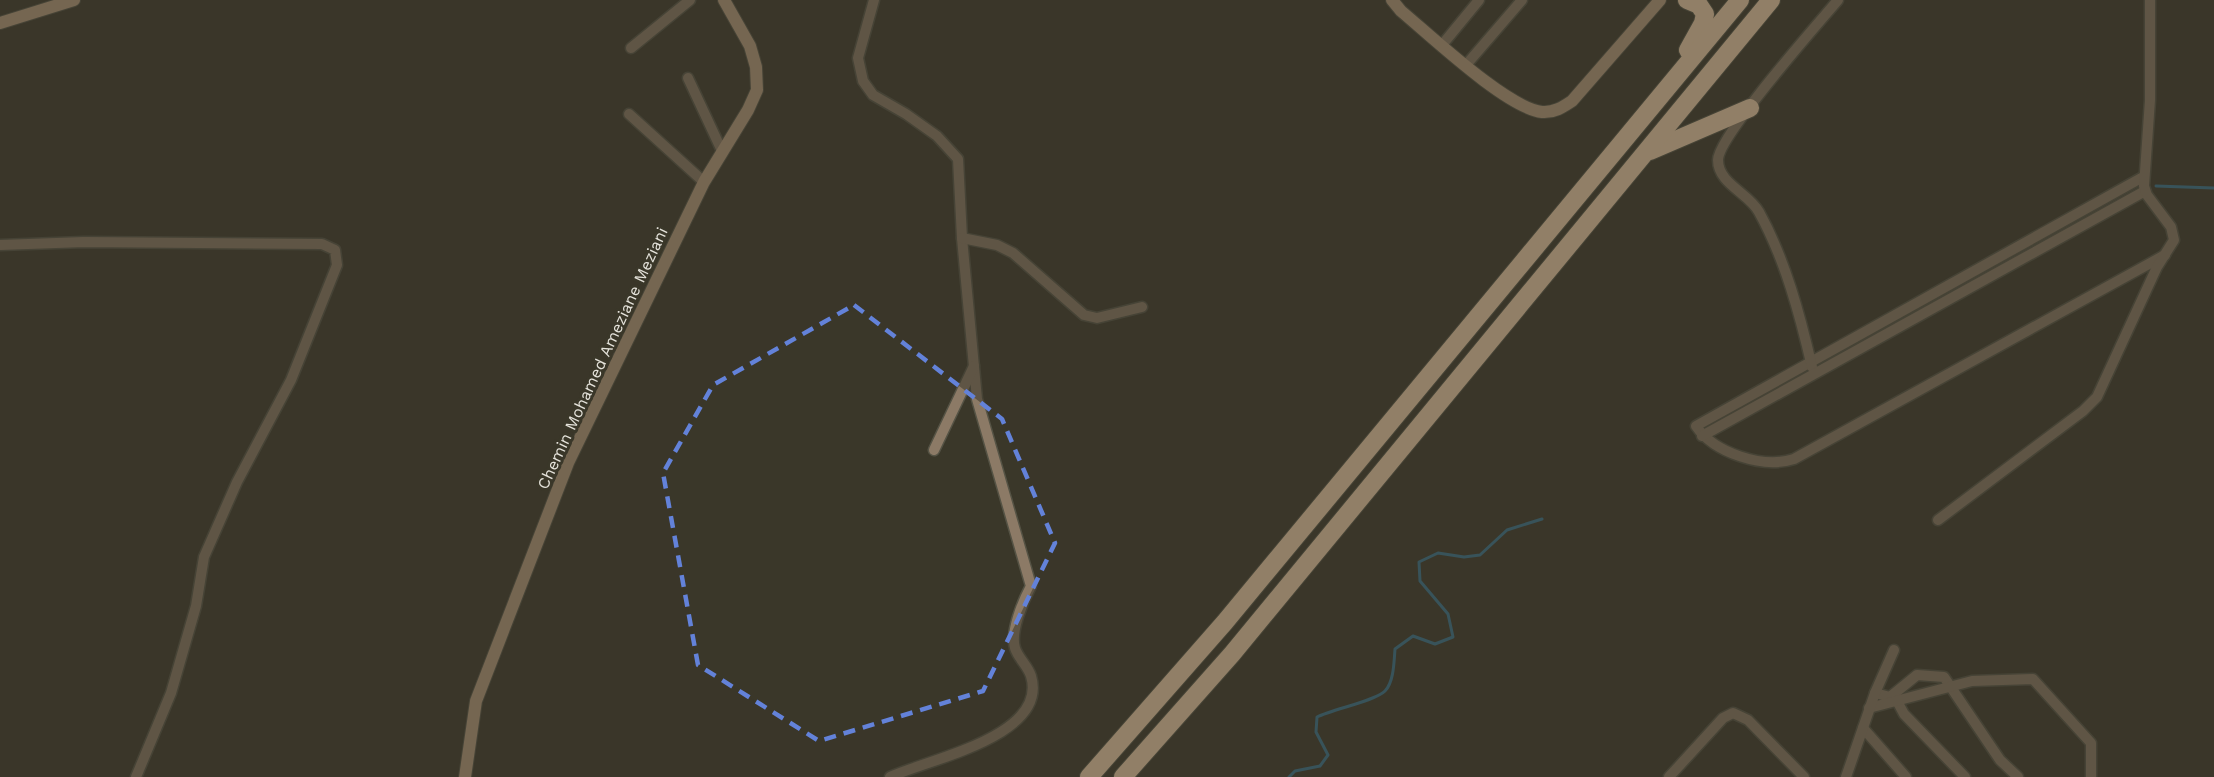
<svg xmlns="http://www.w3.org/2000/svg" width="2214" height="777" font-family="'Work Sans',sans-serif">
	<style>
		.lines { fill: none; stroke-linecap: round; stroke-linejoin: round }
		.stream { stroke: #377695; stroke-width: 3 }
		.street-casing { stroke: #555345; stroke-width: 13 }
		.secondary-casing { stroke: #555345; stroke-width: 14 }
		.highway-casing { stroke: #555345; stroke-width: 20 }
		.street { stroke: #8c7a66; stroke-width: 10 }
		.secondary { stroke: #bc9f80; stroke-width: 12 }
		.highway { stroke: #fbd8b1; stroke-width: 18 }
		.marked { fill: none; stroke: #6382d9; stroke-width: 4.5; stroke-dasharray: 12 8; stroke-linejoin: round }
		.labels { text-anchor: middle; stroke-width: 6; stroke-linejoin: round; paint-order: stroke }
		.street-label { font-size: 16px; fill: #e5e3db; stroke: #3a3729 }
	</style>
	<rect width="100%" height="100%" fill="#3a3729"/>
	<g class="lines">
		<g class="stream">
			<path d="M2156 186 2214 188"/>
			<path d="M1289 777 1295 771 1320 766 1328 755 1316 732 1317 717C1333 709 1375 701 1385 691 1394 682 1394 661 1395 649L1413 636 1435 644 1453 637 1448 614 1420 581 1419 562 1438 553 1464 557 1480 555 1507 530 1542 519"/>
		</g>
		<defs>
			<g id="street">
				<path d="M874 0 858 58 863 81 873 95 906 114 937 136 958 159 962 238 977 399 1031 586C1023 601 1010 632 1015 648 1018 658 1028 666 1031 676 1049 736 929 759 890 777"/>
				<path d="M1442 45 1479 0"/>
				<path d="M631 48 690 0"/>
				<path d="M1466 65 1522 0"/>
				<path d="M688 78 722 151"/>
				<path d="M629 114 704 182"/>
				<path d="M2143 177 1696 426C1714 453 1763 469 1794 459L2165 255"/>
				<path d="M962 238 997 245 1013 253 1084 315 1097 318 1142 307"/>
				<path d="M0 245 84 242 322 244 335 250 337 265 291 380 237 482 204 557 196 606 171 693 136 777"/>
				<path d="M1812 367C1800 315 1785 259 1759 212 1749 193 1718 184 1718 160 1718 136 1817 25 1838 0"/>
				<path d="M1702 436 2145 191"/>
				<path d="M934 450 974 366"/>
				<path d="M1938 520 2083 411 2097 397 2157 267 2174 240 2171 227 2147 195 2144 186 2150 100V0"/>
				<path d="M1875 693 1890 697 1917 675 1944 677 2000 760 2018 777"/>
				<path d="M1897 701 1904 714 1965 777"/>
				<path d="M1869 708 1972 681 2033 679 2091 743V777"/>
				<path d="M1863 728 1906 777"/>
				<path d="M1669 777 1723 718 1733 713 1748 720 1804 777"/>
				<path d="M1846 777 1875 693 1894 650"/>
			</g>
			<g id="secondary">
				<path d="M1392 0 1401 11C1431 36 1507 108 1542 112 1554 113 1563 107 1572 101L1660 0"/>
				<path d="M0 23 74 0"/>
				<path d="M465 777 476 701 568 463 704 182 748 110 757 90 756 67 750 46 724 0"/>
			</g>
			<g id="highway">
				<path d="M1687 0 1699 5 1705 14 1703 23 1688 50"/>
				<path d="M1650 151 1750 108"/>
				<path d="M1089 777 1225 622 1740 0"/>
				<path d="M1123 777 1232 654 1771 0"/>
			</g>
		</defs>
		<use href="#street" class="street-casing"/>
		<use href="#secondary" class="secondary-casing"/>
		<use href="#highway" class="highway-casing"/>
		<use href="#street" class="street"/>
		<use href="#secondary" class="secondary"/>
		<use href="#highway" class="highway"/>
	</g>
	<path d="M0 0H2214V777H0ZM854 305 1002 419 1055 543 983 691 819 741 698 665 663 473 713 385Z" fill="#3a3729" fill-opacity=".55" fill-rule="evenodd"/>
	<path class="marked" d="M854 305 1002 419 1055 543 983 691 819 741 698 665 663 473 713 385Z"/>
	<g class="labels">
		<g class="street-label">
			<text transform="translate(602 358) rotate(-65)" y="6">Chemin Mohamed Ameziane Meziani</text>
		</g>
	</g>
</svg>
